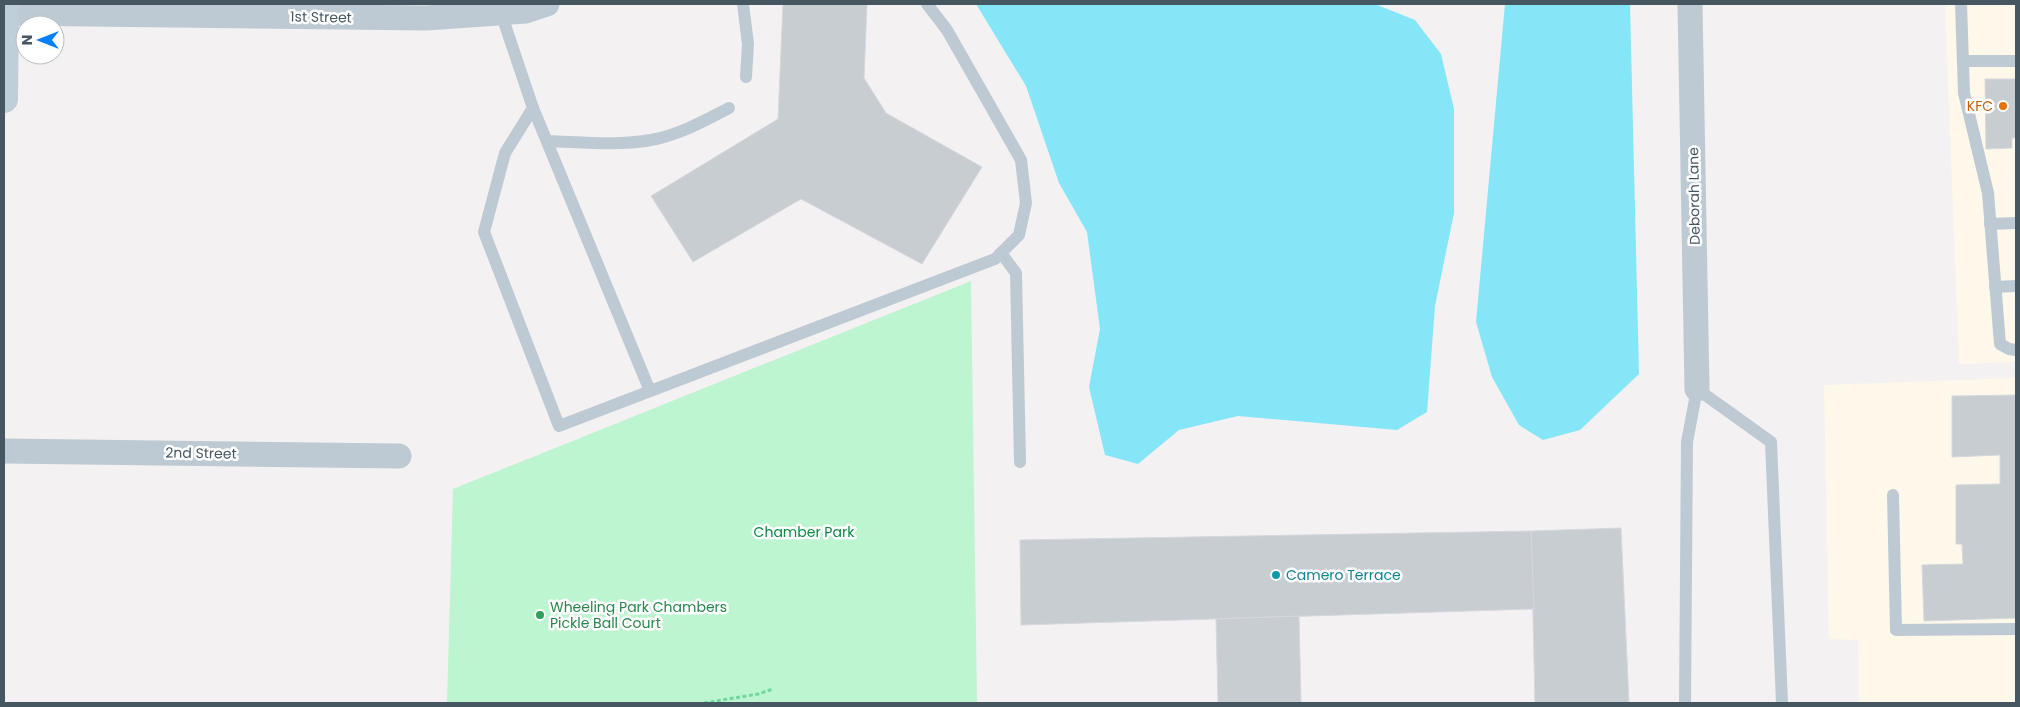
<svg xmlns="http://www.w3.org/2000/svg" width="2020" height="707" font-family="Poppins,sans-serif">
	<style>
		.commercial { fill: #fef8eb }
		.green { fill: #bcf5cf }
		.water { fill: #85e6f7 }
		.building { fill: #c8cdd2; stroke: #d5d8de }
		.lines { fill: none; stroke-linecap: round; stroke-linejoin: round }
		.path { stroke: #70d89e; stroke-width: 3; stroke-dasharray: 4 2.5; stroke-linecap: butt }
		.lane { stroke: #becad3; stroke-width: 12 }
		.street { stroke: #becad3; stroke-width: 25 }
		.secondary { stroke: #c0ceda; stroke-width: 28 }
		.food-dot { fill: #e8710a; stroke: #fff; stroke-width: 2 }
		.culture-dot { fill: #0f9aa8; stroke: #fff; stroke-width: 2 }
		.leisure-dot { fill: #2e9e5b; stroke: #fff; stroke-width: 2 }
		.labels { text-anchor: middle; stroke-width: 5; stroke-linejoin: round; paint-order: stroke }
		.street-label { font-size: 14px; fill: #475762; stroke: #fff }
		.food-label { font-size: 14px; fill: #c56008; stroke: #fff; text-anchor: end }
		.park-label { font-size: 14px; fill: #0c8842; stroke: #fff }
		.culture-label { font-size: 14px; fill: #0d838f; stroke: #fff; text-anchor: start }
		.leisure-label { font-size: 14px; fill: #27864d; stroke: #fff; text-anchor: start }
	</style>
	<rect width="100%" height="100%" fill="#f4f1f2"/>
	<g class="commercial">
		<path d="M1945 4H2016V362L1959 364Z"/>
		<path d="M2016 378V703H1859L1858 640 1829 639 1824 385Z"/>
	</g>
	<path class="green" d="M971 281 977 703H447L453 489Z"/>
	<g class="water">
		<path d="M976 4H1375L1415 20 1441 54 1454 109V213L1435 306 1427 412 1397 430 1238 416 1179 430 1138 464 1105 455 1089 387 1100 329 1087 232 1059 183 1026 86Z"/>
		<path d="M1505 4H1630L1639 374 1580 430 1543 440 1519 425 1492 377 1476 322Z"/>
	</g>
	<g class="building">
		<path d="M783 4H867L864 78 886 113 982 167 922 264 801 199 693 262 651 196 778 119Z"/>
		<path d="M1985 79H2016V138H2012V148L1986 149Z"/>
		<path d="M2016 395V618L1924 621 1922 565 1963 564 1962 544H1956V485L2000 484V455L1952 457V396Z"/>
		<path d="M1621 528 1629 703H1535L1531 531Z"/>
		<path d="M1531 531 1534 609 1021 625 1020 540Z"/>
		<path d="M1299 616 1301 703H1218L1216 619Z"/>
	</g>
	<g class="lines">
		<path class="path" d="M704 703 758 694 773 689"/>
		<g class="lane">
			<path d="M743 4 748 44 746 77"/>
			<path d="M1961 4 1964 93 1988 193 2000 344 2009 349 2016 350"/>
			<path d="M501 13 533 108 505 153 484 232 559 426 995 259 1019 235 1026 203 1021 160 947 30 927 4"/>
			<path d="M1963 61H2016"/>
			<path d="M533 108 650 391"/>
			<path d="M547 141C581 142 617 146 651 140 679 135 704 121 729 108"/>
			<path d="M1990 224 2016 223"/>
			<path d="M1001 253 1016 273 1020 462"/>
			<path d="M1995 287 2016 286"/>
			<path d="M1893 495 1896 630 2016 629"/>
			<path d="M1685 703 1687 442 1697 389 1771 442 1782 703"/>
		</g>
		<g class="street">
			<path d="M1690 4 1697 389"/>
			<path d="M4 13 426 18 526 11 547 4"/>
			<path d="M4 451 399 456"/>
		</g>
		<path class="secondary" d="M4 99 5 4"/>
	</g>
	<circle class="food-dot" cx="2003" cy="106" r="5"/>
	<circle class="culture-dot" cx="1276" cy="575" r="5"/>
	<circle class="leisure-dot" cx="540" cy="615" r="5"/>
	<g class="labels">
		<g class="street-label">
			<text transform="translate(321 17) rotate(1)" y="5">1st Street</text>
			<text transform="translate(1694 196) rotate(-91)" y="5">Deborah Lane</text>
			<text transform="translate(201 453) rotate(1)" y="5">2nd Street</text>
		</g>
		<g class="food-label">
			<text x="1993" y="111">KFC</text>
		</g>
		<g class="park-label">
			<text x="804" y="537">Chamber Park</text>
		</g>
		<g class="culture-label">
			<text x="1286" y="580">Camero Terrace</text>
		</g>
		<g class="leisure-label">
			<text x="550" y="612">Wheeling Park Chambers<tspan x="550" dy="16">Pickle Ball Court</tspan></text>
		</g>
	</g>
	<rect width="2020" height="707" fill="none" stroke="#475762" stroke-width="10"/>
	<g transform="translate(40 40) rotate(270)"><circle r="24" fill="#ffffff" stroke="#b5bcc0"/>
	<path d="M0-4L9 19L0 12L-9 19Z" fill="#047ffc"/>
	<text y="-8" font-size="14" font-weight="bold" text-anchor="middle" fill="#475762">N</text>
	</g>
</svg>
